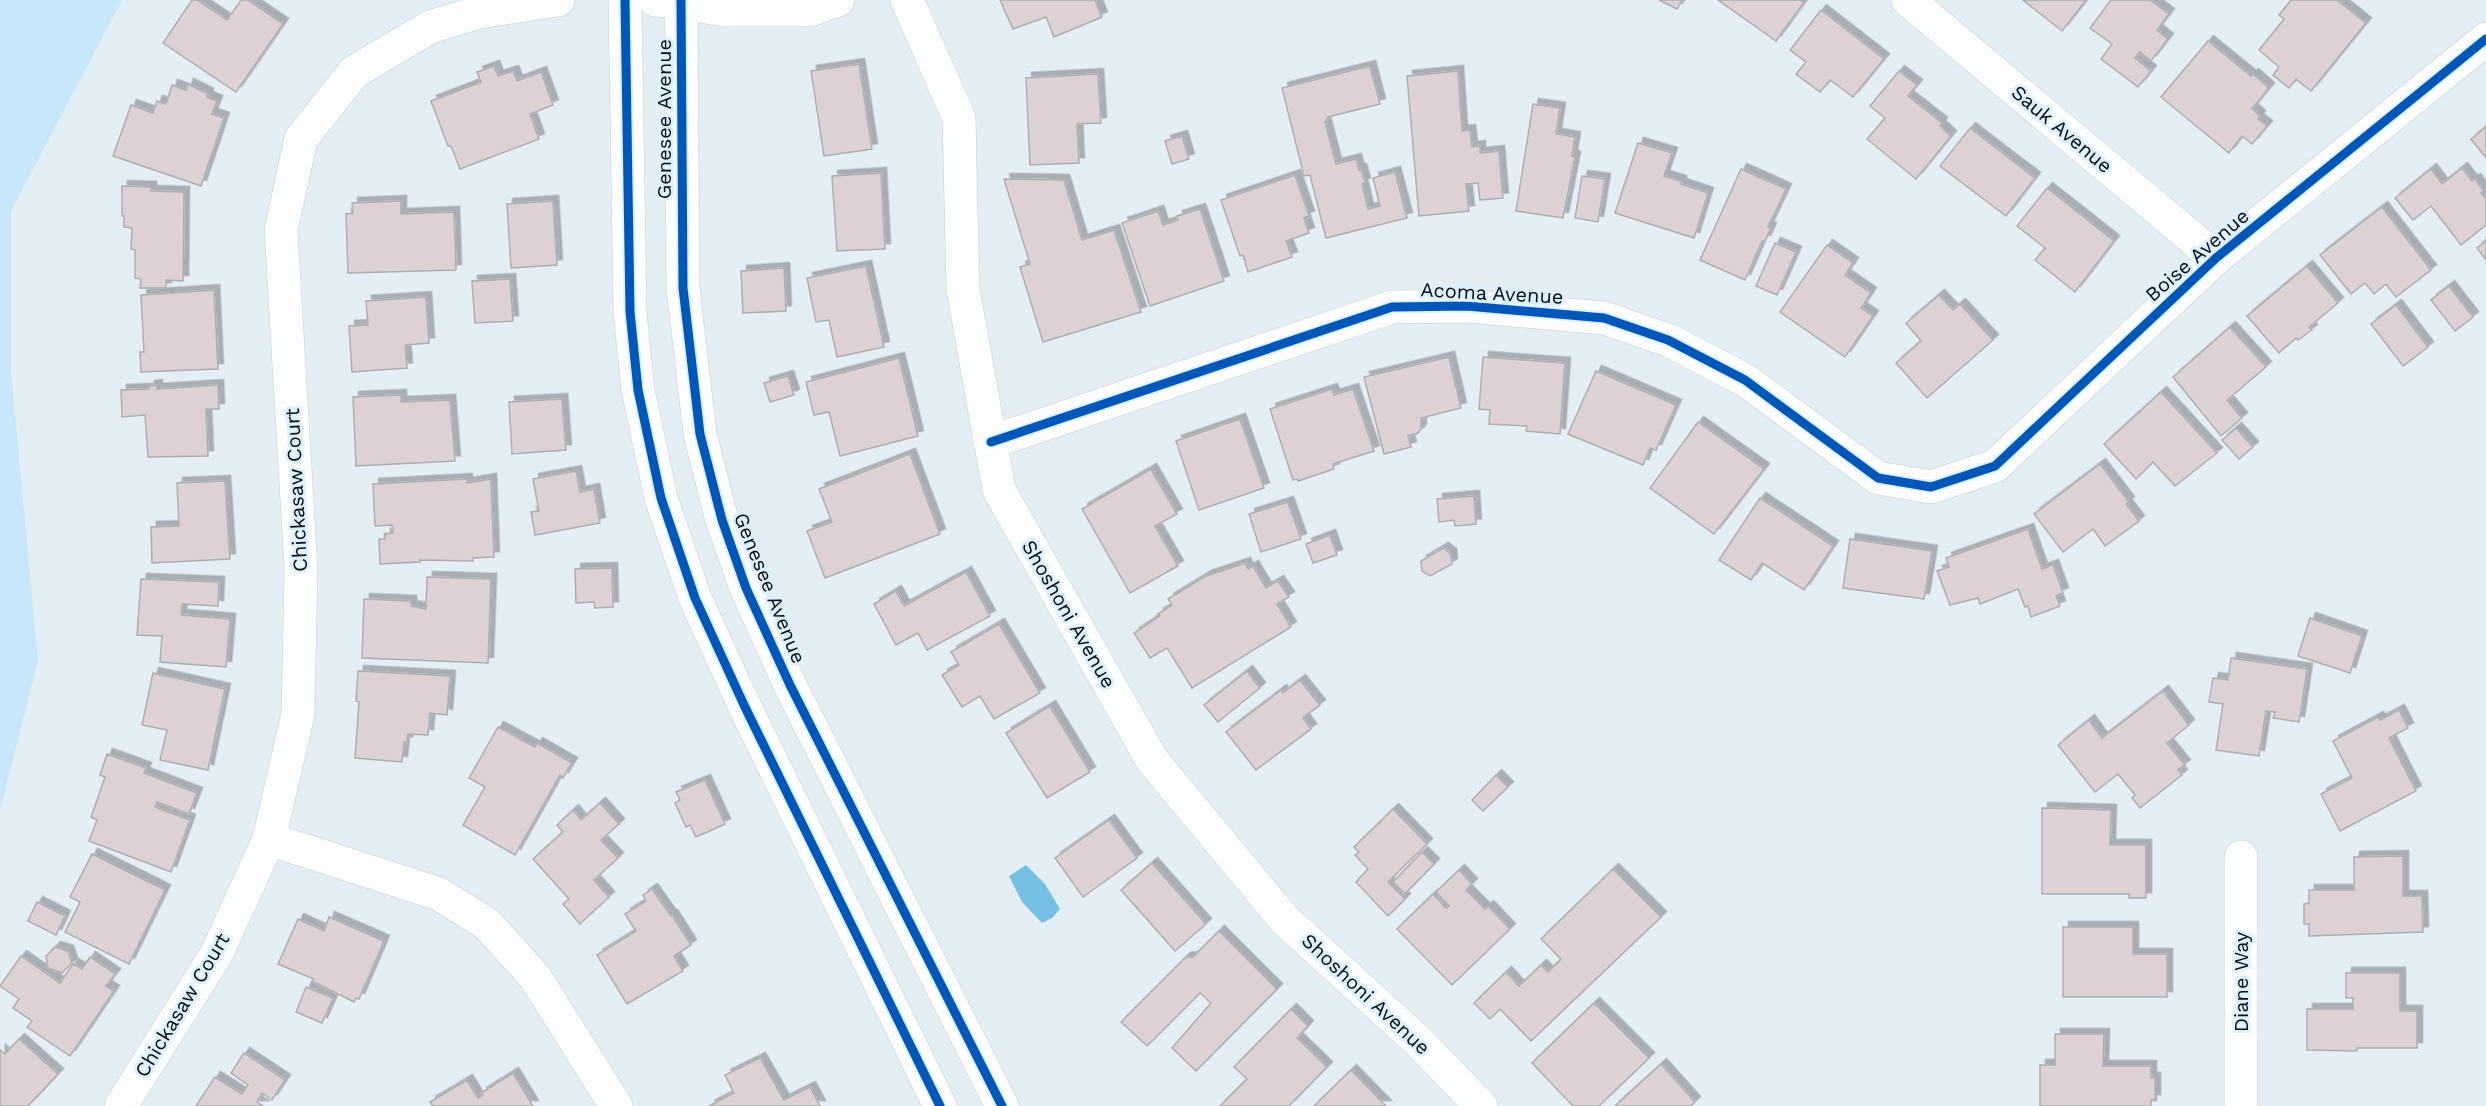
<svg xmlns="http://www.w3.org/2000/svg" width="2486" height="1106" font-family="'Work Sans',sans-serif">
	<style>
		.green { fill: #c6e8fa }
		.water { fill: #75c1e4 }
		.building { fill: #ded1d5; stroke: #adaeb1; stroke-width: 1.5; filter: url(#shadow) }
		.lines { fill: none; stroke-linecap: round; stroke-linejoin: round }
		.minor-casing { stroke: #c4ccd1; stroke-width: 34 }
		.primary-casing { stroke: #c4ccd1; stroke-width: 34 }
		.minor { stroke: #fbfdfe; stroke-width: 33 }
		.primary { stroke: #fbfdfe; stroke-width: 33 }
		.cycleway-casing { stroke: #ddf1fc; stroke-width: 13 }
		.cycleway { stroke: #0057b8; stroke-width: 9 }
		.labels { text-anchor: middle; stroke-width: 6; stroke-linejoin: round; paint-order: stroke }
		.street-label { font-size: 20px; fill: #070d10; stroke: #ddf1fc }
	</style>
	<defs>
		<filter id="shadow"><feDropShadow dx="5.5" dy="-5.5" stdDeviation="0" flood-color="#0004"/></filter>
	</defs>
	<rect width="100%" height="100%" fill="#e4eff5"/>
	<path class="green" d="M0 0H122L11 211V370L38 661 0 810Z"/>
	<path class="water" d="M1026 865 1045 884 1060 909 1052 918 1042 923 1022 902 1009 876Z"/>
	<g class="building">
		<path d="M192 0H197L227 20 241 0H248L283 24 236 92 163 43Z"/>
		<path d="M1000 0H1095L1102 17 1054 37 1046 17 1013 29Z"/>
		<path d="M1659 0H1682L1677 9Z"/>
		<path d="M1718 0H1800L1804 2 1776 41Z"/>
		<path d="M2023 0H2086L2062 31Z"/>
		<path d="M2111 0H2150L2169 14 2157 30 2168 39 2151 61 2140 52 2135 58 2151 71 2138 87 2101 59 2112 44 2090 28Z"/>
		<path d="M2291 0H2337L2366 23 2311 91 2296 79 2289 88 2273 75 2279 67 2259 50 2284 19 2279 15Z"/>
		<path d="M1821 10 1884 59 1853 97 1830 80 1820 92 1796 74 1806 62 1790 50Z"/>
		<path d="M2208 41 2251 76 2253 74 2269 88 2252 109 2260 116 2258 119 2267 126 2252 144 2242 136 2229 153 2161 97Z"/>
		<path d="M859 64 872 149 824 156 811 71Z"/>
		<path d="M494 66 498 76 513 71 517 81 541 72 553 105 530 114 539 139 460 169 451 146H448L431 101 481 82 477 72Z"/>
		<path d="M1370 66 1380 104 1328 117 1325 122 1336 164 1356 159 1359 170 1361 169 1365 183 1362 184 1368 209 1380 206 1373 178 1395 172 1407 218 1326 238 1310 175 1304 176 1282 88Z"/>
		<path d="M1458 71 1462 131 1470 130 1472 147 1480 146V153L1499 151 1503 198 1480 200 1478 183 1466 184 1469 211 1419 216 1407 76Z"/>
		<path d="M1899 71 1917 85 1908 96 1942 123 1940 126 1951 136 1916 179 1867 139 1885 118 1870 106Z"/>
		<path d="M1098 74 1101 123 1077 124 1079 163 1030 165 1026 78Z"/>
		<path d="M188 84 208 94 207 97 217 101 212 114 224 118 201 186 113 156 131 105 153 113 157 101 166 104 172 85 186 90Z"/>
		<path d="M1533 104 1560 108 1556 134 1575 137 1572 156 1575 157 1563 218 1516 211Z"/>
		<path d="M2486 127V158L2471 139Z"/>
		<path d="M1970 128 2035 178 2006 216 1940 166Z"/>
		<path d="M1182 136 1189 159 1172 164 1165 141Z"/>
		<path d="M1638 143 1672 153 1664 176 1681 181V184L1708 193 1694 238 1615 213Z"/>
		<path d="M2462 168 2472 181 2475 179 2484 191 2481 193 2486 199V225L2461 245 2431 206 2413 220 2395 198 2431 169 2442 184Z"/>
		<path d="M1741 169 1786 189 1768 227 1771 228 1765 241H1762L1745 280 1700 260Z"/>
		<path d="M881 173 885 249 837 251 832 176Z"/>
		<path d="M1295 175 1309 216 1304 218 1309 233 1286 241 1292 257 1248 272 1243 255 1240 256 1221 200Z"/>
		<path d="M1582 176 1605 179 1598 222 1575 218Z"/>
		<path d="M1004 179 1064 180 1082 240 1114 230 1141 312 1043 342 1020 267 1030 264Z"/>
		<path d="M122 186 151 187V191L184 192 183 281 166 280V288H140L141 279 135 278V250L131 249 132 228 124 227V216H122Z"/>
		<path d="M2047 188 2114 241 2075 292 2035 260 2045 248 2017 226Z"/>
		<path d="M401 201V214L454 212 456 270 348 273 346 214 353 213 352 203Z"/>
		<path d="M553 201 557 265 511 268 507 204Z"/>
		<path d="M2382 207 2431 270 2396 297 2386 284 2374 294 2365 283 2351 294 2320 255Z"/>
		<path d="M1200 209 1224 281 1150 306 1122 223 1158 211 1163 225 1178 220 1177 216Z"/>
		<path d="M2486 241V260L2477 248Z"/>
		<path d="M1775 243 1796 252 1777 295 1756 286Z"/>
		<path d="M1827 245 1853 263 1845 275 1871 293 1861 308 1873 316 1845 357 1780 312Z"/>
		<path d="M866 266 884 347 837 357 829 320 816 322 807 278Z"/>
		<path d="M2307 266 2338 303 2309 327 2312 330 2298 340 2296 338 2279 353 2247 316Z"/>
		<path d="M784 268 786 311 743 313 741 271Z"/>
		<path d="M510 279 513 321 475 323 472 281Z"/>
		<path d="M2449 286 2473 317 2455 331 2431 300Z"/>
		<path d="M214 290 218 369 141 372 140 352H144L141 295Z"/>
		<path d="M1939 295 1953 310 1960 304 1993 340 1927 398 1896 363 1921 341 1906 323Z"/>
		<path d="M426 297 429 343 405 345 407 368 352 372 349 326 368 325 366 301Z"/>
		<path d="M2396 305 2428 347 2403 366 2371 324Z"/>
		<path d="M2230 327 2266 367 2227 400 2242 418 2221 436 2173 377Z"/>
		<path d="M1449 357 1461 408 1421 418V429L1418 433 1408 436 1411 447 1384 454 1364 377Z"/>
		<path d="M1483 357 1565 363 1560 434 1526 431 1527 426 1489 424 1490 410 1479 409Z"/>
		<path d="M899 358 918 436 840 456 829 412 814 415 806 382Z"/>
		<path d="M1596 371 1676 405 1656 450 1650 448 1643 465 1568 434Z"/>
		<path d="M788 376 794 395 770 402 764 383Z"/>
		<path d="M157 385V389L218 385 219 409H206L208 456 148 457 145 415 122 417 121 390 149 389V386Z"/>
		<path d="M1332 389 1334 395 1353 389 1374 451 1333 464 1334 469 1298 481 1297 479 1293 480 1270 409Z"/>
		<path d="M2161 392 2217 453 2175 486 2153 462 2136 479 2104 444Z"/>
		<path d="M401 395V402L450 400 455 461 356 466 353 397Z"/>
		<path d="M562 399 566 450 512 454 509 402Z"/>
		<path d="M1240 419 1264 488 1199 510 1176 441Z"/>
		<path d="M1698 422 1764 469 1714 534 1650 488Z"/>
		<path d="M2236 428 2253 447 2239 459 2222 440Z"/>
		<path d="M910 454 940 534 825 578 807 531 832 522 819 489Z"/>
		<path d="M2100 464 2129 502 2126 504 2139 521 2105 546 2093 529 2063 552 2034 514Z"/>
		<path d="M1151 469 1177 514 1155 526 1178 566 1130 593 1082 509Z"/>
		<path d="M576 471 580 492 594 489 600 523 535 535 531 512 539 511 533 479Z"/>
		<path d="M467 479V483L491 479 494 557 473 558V561L420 560V562L380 564 379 539H385V534L393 533 392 525 375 526 373 484Z"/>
		<path d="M225 481 230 559 152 563 151 527 179 526 177 483Z"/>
		<path d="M1474 496 1476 524 1455 526 1454 520 1439 522 1437 499Z"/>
		<path d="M1760 498 1833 546 1804 590 1762 563 1751 580 1719 560Z"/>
		<path d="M1288 502 1301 539 1261 552 1249 514Z"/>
		<path d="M2028 529 2042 569 2053 565 2063 593 2056 596 2060 606 2031 617 2028 606 2025 607 2018 589 1980 604 1978 598 1950 605 1937 571 1949 567 1946 558Z"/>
		<path d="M1330 535 1337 555 1313 563 1306 544Z"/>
		<path d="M1850 539 1932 551 1924 599 1843 588Z"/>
		<path d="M1443 548 1451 554 1452 564 1430 576 1422 571 1421 561Z"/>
		<path d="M1245 563 1248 569 1253 566 1266 588 1278 581 1289 597 1277 604 1291 627 1192 688 1167 648 1150 658 1134 633 1160 616 1158 614 1172 605 1168 599 1206 576Z"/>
		<path d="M612 568 613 607 595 608 594 602 576 603 575 569Z"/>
		<path d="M966 572 990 616 927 650 918 633 896 645 874 604 896 591 904 606Z"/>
		<path d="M427 577 491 579 488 663 362 658 364 599 411 601V606L426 609Z"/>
		<path d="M141 579 219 582 218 606 182 604 181 615 230 619 226 667 160 662 162 636 137 635Z"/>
		<path d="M2310 618 2362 636 2350 673 2298 656Z"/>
		<path d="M999 624 1040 693 994 719 980 696 962 707 942 675 959 665 951 652Z"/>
		<path d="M2231 658 2307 669 2299 722 2273 718 2275 712 2266 711 2259 756 2216 750 2223 704 2209 702 2213 678 2228 680Z"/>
		<path d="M358 671 450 676 447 715 430 713 428 735 408 734 407 742H404L402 762 355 758 359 702 356 701Z"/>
		<path d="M1247 671 1260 688 1218 722 1204 705Z"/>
		<path d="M153 673 225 689 208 770 160 760 167 730 142 725Z"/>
		<path d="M1300 680 1320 705 1303 718 1311 729 1256 770 1226 732 1281 690 1283 693Z"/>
		<path d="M2163 691 2189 725 2167 743 2185 765 2178 770 2182 775 2140 808 2132 798 2135 795 2118 774 2095 792 2058 745 2089 720 2102 738Z"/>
		<path d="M1050 706 1090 772 1047 798 1006 733Z"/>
		<path d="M2399 710 2408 728 2389 738 2416 791 2340 831 2321 794 2352 778 2333 741 2378 717 2380 720Z"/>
		<path d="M498 727 535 747 537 743 572 763 563 778 560 775 515 855 463 825 485 787 469 778Z"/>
		<path d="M107 754 146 768 144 773 197 793 189 814 157 802 155 807 190 820 171 872 89 841 97 820 91 817 105 777 100 775Z"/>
		<path d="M1496 775 1508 787 1483 811 1472 800Z"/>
		<path d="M705 780 725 824 696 837 690 825 686 827 675 803 680 800 676 792Z"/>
		<path d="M600 803 619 824 601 840 618 858 594 880 609 897 580 924 563 904 569 899 533 859 563 832 557 825 573 810 581 820Z"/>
		<path d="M2042 808 2111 810 2110 845H2146V898H2129V894H2042Z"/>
		<path d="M1393 809 1427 844 1388 882 1405 899 1388 916 1356 882 1368 869 1355 855 1359 852 1354 847Z"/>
		<path d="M1109 820 1137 858 1083 897 1055 858Z"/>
		<path d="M1422 852 1434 864 1405 894 1393 882Z"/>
		<path d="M92 854 165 890 129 964 65 932 80 902 70 897Z"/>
		<path d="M2403 856V896H2422L2423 932 2309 936V924H2304V904L2309 903V890H2354V857Z"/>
		<path d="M1152 863 1206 924 1175 951 1121 890Z"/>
		<path d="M1613 869 1661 917 1531 1041 1500 1009 1490 1019 1474 1003 1506 972 1519 986 1541 965 1548 972 1561 959 1541 939Z"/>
		<path d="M1459 870 1472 884 1466 890 1485 909 1488 906 1510 929 1452 985 1397 929 1433 894 1446 908 1449 906 1436 892Z"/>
		<path d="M652 889 671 916 672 915 691 945 674 956 683 971 627 1004 597 955 636 931 625 914 646 901 643 895Z"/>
		<path d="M37 902 65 916 56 935 28 921Z"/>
		<path d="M329 917 384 941 359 999 356 998 354 1002 312 981 314 979 278 964 298 919 324 931Z"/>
		<path d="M2063 927H2133V954H2167V997H2063Z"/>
		<path d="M1219 931 1277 989 1196 1071 1172 1048 1211 1003 1200 993 1147 1046 1121 1022 1185 958 1193 957Z"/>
		<path d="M55 947 68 951 72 963 62 973 48 968 46 956Z"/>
		<path d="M21 956 60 983 73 964 82 969 90 957 115 974 106 986 114 991 70 1056 27 1027 32 1021 13 1008 19 999 0 986Z"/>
		<path d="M2346 973H2400V1011H2417V1048H2357V1051L2307 1050V1009H2353V998H2346Z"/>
		<path d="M306 987 333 998 322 1023 296 1012Z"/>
		<path d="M1594 1003 1649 1058 1599 1106H1573L1532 1063Z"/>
		<path d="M1291 1009 1308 1026 1297 1038 1327 1067 1289 1106H1220L1247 1079 1234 1067Z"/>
		<path d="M2055 1034H2104L2103 1066H2151V1078H2155V1100H2151V1106H2040V1065H2055Z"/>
		<path d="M19 1039 58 1074 28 1106H0V1050L5 1054Z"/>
		<path d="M244 1053 285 1080 272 1100 262 1093 257 1102 263 1106H196L215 1077 242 1094 248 1085 231 1073Z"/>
		<path d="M760 1058 784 1100 810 1087 820 1106H709L734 1093 725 1075Z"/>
		<path d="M1661 1064 1695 1102 1691 1106H1615Z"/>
		<path d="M1351 1070 1386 1106H1314Z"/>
		<path d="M513 1073 533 1106H433L430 1102 467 1080 478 1098 483 1095 481 1093Z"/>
	</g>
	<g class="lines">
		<defs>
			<g id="minor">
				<path d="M655 0 681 2 723 10H810L838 0"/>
				<path d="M907 0 959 118 963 289 999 490 1152 760 1285 920 1418 1041 1481 1106"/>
				<path d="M1908 0 2216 258"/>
				<path d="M991 442 1392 307 1467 306 1604 318 1668 340 1745 380 1878 478 1931 487 1995 466 2216 258 2486 39"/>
				<path d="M269 839 439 894 487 924 535 977 616 1106"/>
				<path d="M2241 857V1106"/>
				<path d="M121 1106 217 953 269 839 298 714 301 569 281 230 301 139 354 72 430 27 479 12 558 0"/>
			</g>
			<g id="primary">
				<path d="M625 0 630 312 638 390 661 498 695 598 744 705 940 1106"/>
				<path d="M681 0 683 288 700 434 722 520 746 588 790 685 1002 1106"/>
			</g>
		</defs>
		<use href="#minor" class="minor-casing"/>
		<use href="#primary" class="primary-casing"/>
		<use href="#minor" class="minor"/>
		<use href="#primary" class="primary"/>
		<defs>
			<g id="cycleway">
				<path d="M625 0 630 312 638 390 661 498 695 598 744 705 940 1106"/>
				<path d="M681 0 683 288 700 434 722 520 746 588 790 685 1002 1106"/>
				<path d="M991 442 1392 307 1467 306 1604 318 1668 340 1745 380 1878 478 1931 487 1995 466 2216 258 2486 39"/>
			</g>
		</defs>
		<use href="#cycleway" class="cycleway-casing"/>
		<use href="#cycleway" class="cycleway"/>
	</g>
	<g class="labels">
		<g class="street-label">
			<text transform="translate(664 119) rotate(-90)" y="7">Genesee Avenue</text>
			<text transform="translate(2062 129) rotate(40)" y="7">Sauk Avenue</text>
			<text transform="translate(2197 255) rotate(-41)" y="7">Boise Avenue</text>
			<text transform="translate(1492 293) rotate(3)" y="7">Acoma Avenue</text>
			<text transform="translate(296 490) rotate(-93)" y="7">Chickasaw Court</text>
			<text transform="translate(770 588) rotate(68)" y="7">Genesee Avenue</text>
			<text transform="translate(1069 614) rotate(60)" y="7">Shoshoni Avenue</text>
			<text transform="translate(2241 982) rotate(-90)" y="7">Diane Way</text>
			<text transform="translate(1366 994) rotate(43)" y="7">Shoshoni Avenue</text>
			<text transform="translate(182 1005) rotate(-59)" y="7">Chickasaw Court</text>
		</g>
	</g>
</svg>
